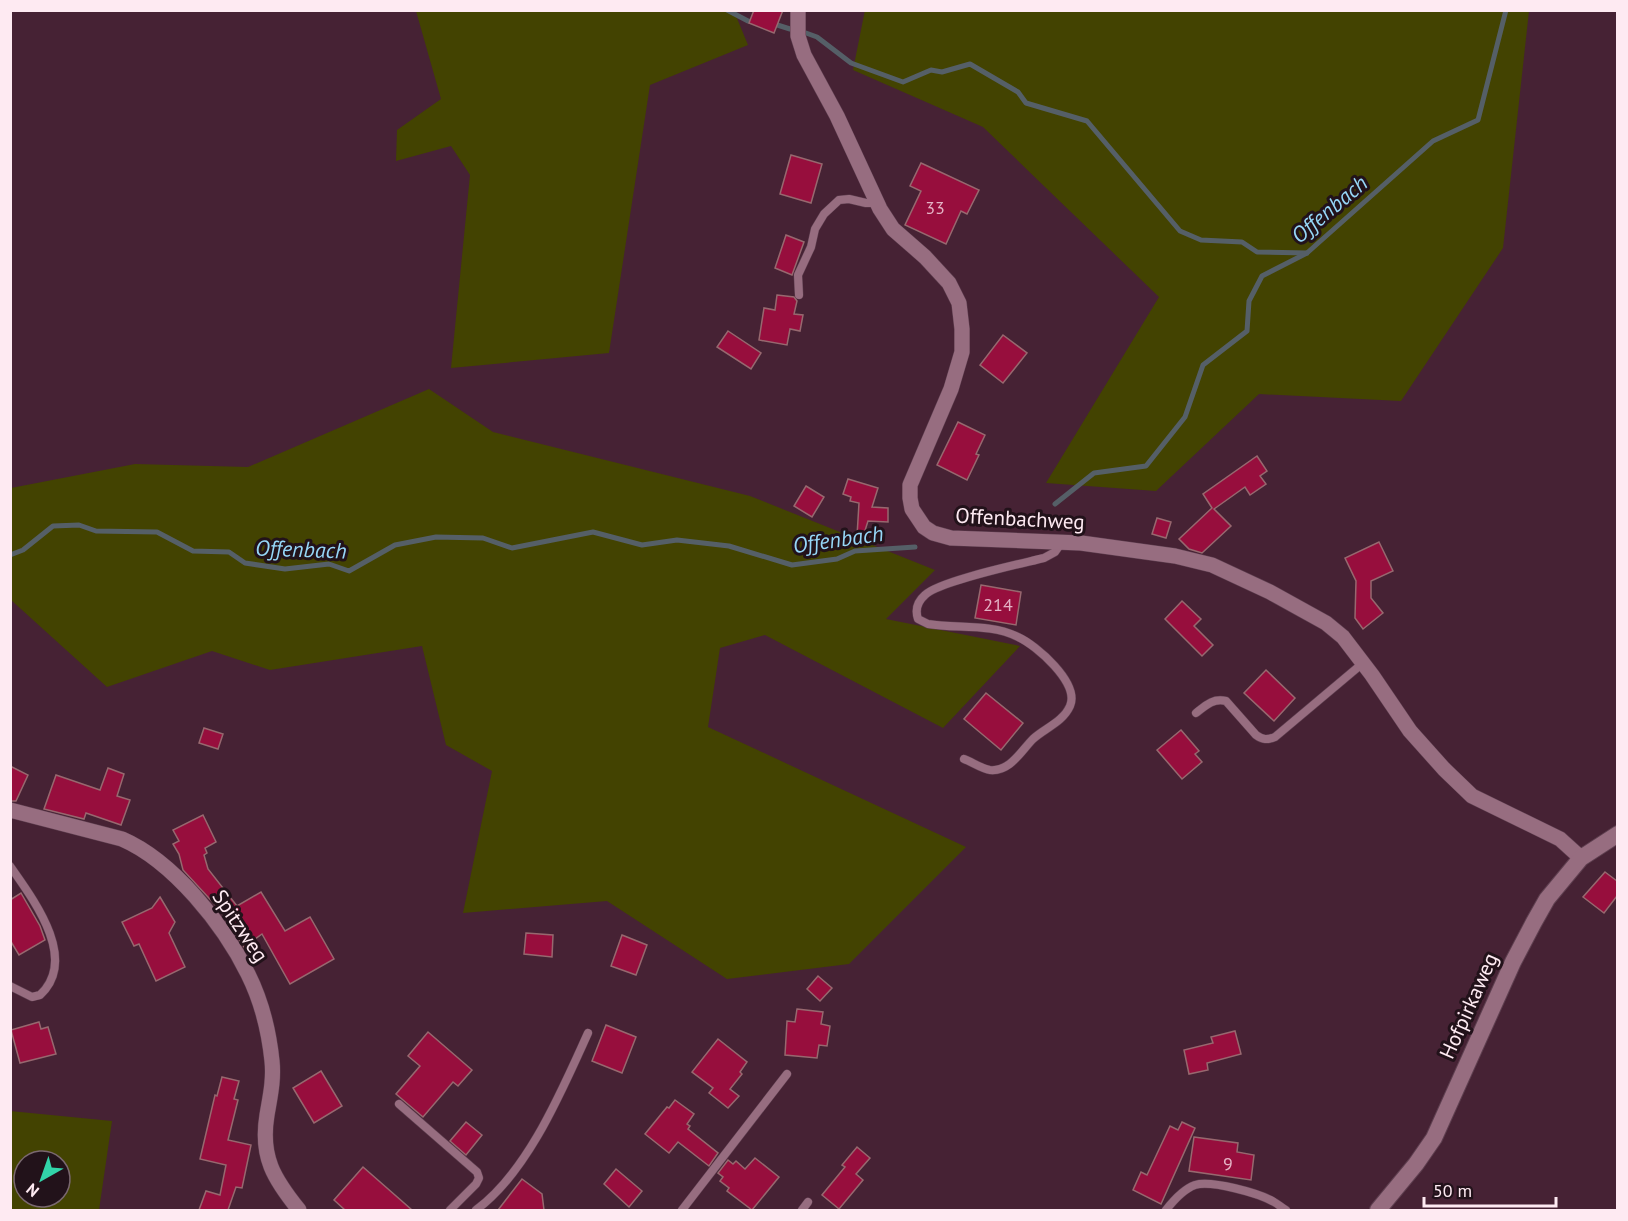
<svg xmlns="http://www.w3.org/2000/svg" width="1628" height="1221" font-family="'PT Sans',sans-serif">
	<style>
		.green { fill: #434301; fill-rule: evenodd }
		.lines { fill: none; stroke-linecap: round; stroke-linejoin: round }
		.stream { stroke: #555f67; stroke-width: 5 }
		.building { fill: #970e3d; stroke: #97686f; stroke-width: 1.5 }
		.service-casing { stroke: #5e3f4f; stroke-width: 9 }
		.minor-casing { stroke: #5e3f4f; stroke-width: 16 }
		.tertiary-casing { stroke: #5e3f4f; stroke-width: 18 }
		.service { stroke: #976d80; stroke-width: 8 }
		.minor { stroke: #976d80; stroke-width: 15 }
		.tertiary { stroke: #976d80; stroke-width: 16 }
		.labels { text-anchor: middle; stroke-width: 6; stroke-linejoin: round; paint-order: stroke }
		.number-label { font-size: 18px; fill: #e4b3c5 }
		.street-label { font-size: 21px; fill: #feeaf2; stroke: #22121a }
		.water-label { font-size: 22px; font-style: italic; fill: #96d7f7; stroke: #22121a }
	</style>
	<rect width="100%" height="100%" fill="#462234"/>
	<g class="green">
		<path d="M865 10 1529 11 1503 248 1401 401 1259 394 1156 491 1046 483 1159 297 983 127 853 70Z"/>
		<path d="M416 11H734L748 45 650 85 609 353 451 368 470 175 451 146 396 161 397 130 441 99Z"/>
		<path d="M429 389 493 432 750 496 935 570 886 619 1020 646 943 728 765 635 720 648 708 727 966 847 849 964 727 979 607 901 463 913 492 771 446 745 422 646 270 670 212 651 107 687 11 600V488L135 464 248 467Z"/>
		<path d="M10 1111 112 1121 99 1210H11ZM24 1161H60V1197H24Z"/>
	</g>
	<g class="lines">
		<g class="stream">
			<path d="M727 10 748 21 756 22"/>
			<path d="M771 23 790 29"/>
			<path d="M806 33 817 37 851 63 903 82 931 70 942 72 970 64 1018 92 1026 103 1087 121 1180 231 1201 240 1242 242 1257 252 1307 253"/>
			<path d="M1055 504 1094 473 1146 466 1185 417 1203 365 1247 331 1249 301 1262 276 1307 253 1433 141 1478 120 1506 10"/>
			<path d="M10 555 23 550 53 526 79 525 96 531 157 532 193 551 229 552 245 563 285 569 329 564 349 571 395 545 436 537 483 538 512 548 593 532 642 545 677 540 729 546 792 565 837 559 855 551 915 547"/>
		</g>
	</g>
	<g class="building">
		<path d="M754 10H783L774 33 749 23Z"/>
		<path d="M791 155 822 164 811 203 780 194Z"/>
		<path d="M921 163 979 190 967 214 961 211 946 244 905 225 921 191 910 186Z"/>
		<path d="M786 235 804 242 792 275 775 268Z"/>
		<path d="M777 295 794 297 797 301 794 314 803 315 800 331 790 329 787 345 759 340 764 308 775 310Z"/>
		<path d="M728 331 761 353 751 369 717 347Z"/>
		<path d="M1003 335 1027 353 1003 383 980 365Z"/>
		<path d="M958 422 985 435 976 454 979 455 967 480 937 465Z"/>
		<path d="M1257 456 1267 471 1260 476 1266 484 1250 495 1245 487 1214 509 1231 526 1202 553 1189 549 1179 539 1212 508 1203 494Z"/>
		<path d="M848 479 878 488 872 507 888 508V522L868 521 863 537 857 536 859 503 850 501 851 497 843 494Z"/>
		<path d="M806 486 824 497 812 517 794 506Z"/>
		<path d="M1157 518 1171 522 1166 538 1152 534Z"/>
		<path d="M1379 542 1393 571 1371 581V598L1383 613 1363 629 1355 618 1356 581 1345 558Z"/>
		<path d="M981 585 1021 592 1016 625 975 618Z"/>
		<path d="M1182 601 1201 619 1194 626 1213 645 1202 656 1165 619Z"/>
		<path d="M1266 670 1295 698 1274 721 1244 693Z"/>
		<path d="M986 693 1023 723 1001 750 964 719Z"/>
		<path d="M204 728 223 734 218 749 199 743Z"/>
		<path d="M1181 730 1199 751 1195 754 1202 762 1182 779 1157 750Z"/>
		<path d="M10 766 28 775 16 801H10Z"/>
		<path d="M108 768 124 774 117 796 130 800 121 825 86 813 84 819 44 809 56 775 100 790Z"/>
		<path d="M203 815 216 842 205 848 207 853 204 855 208 869 237 906 261 892 285 931 310 917 334 959 290 984 262 934 244 947 219 909 183 870 179 854 173 844 179 841 173 830Z"/>
		<path d="M1605 872 1617 881V896L1604 913 1583 897Z"/>
		<path d="M21 893 40 926 45 940 19 955 10 940V900Z"/>
		<path d="M160 897 175 922 169 933 185 967 156 981 139 944 134 946 122 922 152 908Z"/>
		<path d="M526 933 553 935 552 957 524 954Z"/>
		<path d="M622 935 647 945 636 975 611 966Z"/>
		<path d="M818 976 832 988 820 1001 807 989Z"/>
		<path d="M797 1009 823 1012 821 1024 830 1026 827 1046 819 1045 817 1058 785 1055 787 1021 795 1022Z"/>
		<path d="M39 1022 41 1029 48 1027 56 1054 20 1063 11 1030Z"/>
		<path d="M606 1025 636 1037 622 1073 592 1061Z"/>
		<path d="M1235 1031 1241 1054 1207 1063 1208 1070 1189 1074 1184 1050 1213 1043 1211 1037Z"/>
		<path d="M428 1032 472 1070 458 1086 453 1082 423 1117 396 1094 420 1066 408 1056Z"/>
		<path d="M718 1039 747 1062 740 1072 742 1074 730 1089 739 1096 728 1108 709 1093 713 1088 692 1072Z"/>
		<path d="M321 1071 342 1106 314 1123 293 1088Z"/>
		<path d="M222 1077 239 1081 234 1099 238 1100 228 1140 251 1145 242 1188 236 1187 228 1210H199L206 1191 220 1195 226 1165 200 1159 215 1095 217 1096Z"/>
		<path d="M675 1100 694 1114 687 1124 690 1126 688 1129 718 1153 709 1166 678 1142 669 1153 645 1134 667 1107 669 1108Z"/>
		<path d="M466 1122 482 1135 466 1155 450 1141Z"/>
		<path d="M1182 1122 1195 1128 1161 1204 1133 1190 1141 1172 1147 1175 1170 1126 1178 1130Z"/>
		<path d="M1194 1137 1238 1143 1237 1152 1254 1155 1251 1180 1189 1171Z"/>
		<path d="M857 1147 870 1158 856 1174 863 1180 839 1209 822 1195 845 1167 842 1165Z"/>
		<path d="M755 1158 779 1177 752 1210 727 1191 729 1188 720 1181 723 1177 718 1173 728 1160 733 1164 736 1161 745 1169Z"/>
		<path d="M363 1167 412 1210H345L334 1200Z"/>
		<path d="M616 1169 642 1191 629 1207 604 1184Z"/>
		<path d="M522 1179 542 1194 544 1210H498Z"/>
	</g>
	<g class="lines">
		<defs>
			<g id="service">
				<path d="M799 295 798 275 811 247 815 229 824 214 839 200 849 199 866 203H877"/>
				<path d="M1196 713C1206 705 1213 698 1226 701L1256 735C1263 740 1267 740 1275 737L1363 663"/>
				<path d="M964 759C972 762 982 769 990 770 1010 772 1021 751 1033 739 1045 728 1063 722 1070 706 1080 683 1036 645 1018 637 990 623 957 629 928 624L918 619C915 610 917 602 925 595 939 581 1020 564 1044 558L1055 552 1062 542"/>
				<path d="M10 866C33 899 79 959 40 995L32 997 10 986"/>
				<path d="M399 1104 477 1172 479 1178 476 1184 450 1210"/>
				<path d="M476 1210C528 1172 562 1090 588 1033"/>
				<path d="M682 1210 787 1074"/>
				<path d="M802 1210 808 1202"/>
				<path d="M1166 1210C1173 1201 1184 1189 1195 1185 1211 1180 1259 1193 1274 1202 1278 1204 1282 1208 1286 1210"/>
			</g>
			<g id="minor">
				<path d="M798 10V36L804 55 837 116 880 209 893 229 925 257 949 283 959 303 962 329V352L951 389 910 485V498L912 509 924 527 933 533 951 538 1081 543 1175 556 1212 565 1270 592 1326 623 1343 637 1372 675 1410 731 1444 769 1472 796 1560 839 1581 858"/>
				<path d="M10 810 122 839C173 861 224 925 248 974 261 1000 269 1032 272 1061 274 1080 270 1097 267 1115 260 1157 274 1179 299 1210"/>
			</g>
			<path id="tertiary" d="M1378 1210 1416 1164 1434 1138 1513 962 1534 922 1547 899 1581 858 1618 834"/>
		</defs>
		<use href="#service" class="service-casing"/>
		<use href="#minor" class="minor-casing"/>
		<use href="#tertiary" class="tertiary-casing"/>
		<use href="#service" class="service"/>
		<use href="#minor" class="minor"/>
		<use href="#tertiary" class="tertiary"/>
	</g>
	<g class="labels">
		<g class="number-label">
			<text x="935" y="214">33</text>
			<text x="998" y="611">214</text>
			<text x="1228" y="1170">9</text>
		</g>
		<g class="street-label">
			<text transform="translate(1020 519) rotate(3)" y="7">Offenbachweg</text>
			<text transform="translate(240 926) rotate(56)" y="7">Spitzweg</text>
			<text transform="translate(1469 1006) rotate(-66)" y="7">Hofpirkaweg</text>
		</g>
		<g class="water-label">
			<text transform="translate(1329 209) rotate(-40)" y="8">Offenbach</text>
			<text transform="translate(838 539) rotate(-8)" y="8">Offenbach</text>
			<text transform="translate(301 549) rotate(2)" y="8">Offenbach</text>
		</g>
	</g>
	<rect width="1628" height="1221" fill="none" stroke="#feeaf2" stroke-width="24"/>
	<g transform="translate(42 1179) rotate(220)"><circle r="28" fill="#22121a" stroke="#7a6870" stroke-width="1.5"/>
	<path d="M0-4.5L10 22L0 15L-10 22Z" fill="#32d4a9"/>
	<text y="-9" font-size="16" font-weight="bold" text-anchor="middle" fill="#feeaf2">N</text>
	</g>
	<path d="M1424 1197v9h132v-9" fill="none" stroke="#feeaf2" stroke-width="3"/>
	<text x="1433" y="1197" font-size="18" fill="#feeaf2" stroke="#22121a" stroke-width="4.5" paint-order="stroke">50 m</text>
</svg>
